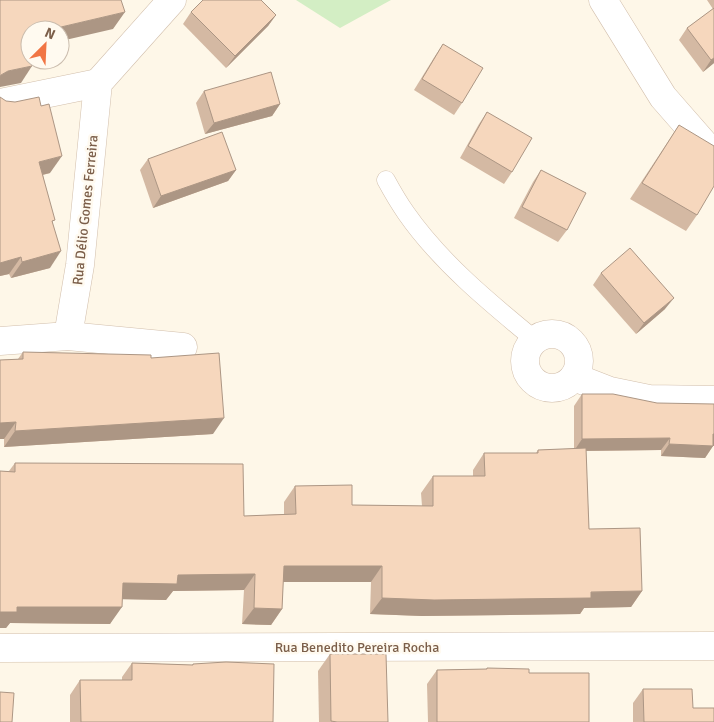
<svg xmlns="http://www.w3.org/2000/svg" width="714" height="722" font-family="Signika,sans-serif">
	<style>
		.green { fill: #d3eec4 }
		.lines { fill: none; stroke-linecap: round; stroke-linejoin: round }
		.service-casing { stroke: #d2bfac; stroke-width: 19 }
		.minor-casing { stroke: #d2bfac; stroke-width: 29 }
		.service { stroke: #fff; stroke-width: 18 }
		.minor { stroke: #fff; stroke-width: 28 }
		.wall { fill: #d4b9a3 }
		.shaded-wall { fill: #ac9684 }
		.building { fill: #f6d7bd; stroke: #ac9684 }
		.labels { text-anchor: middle; stroke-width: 5; stroke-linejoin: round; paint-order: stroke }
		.street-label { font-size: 14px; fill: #7b5e49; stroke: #fffaf0 }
	</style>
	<rect width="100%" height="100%" fill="#fef7e8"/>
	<path class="green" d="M296 0H391L340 28Z"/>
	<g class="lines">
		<defs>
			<path id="service" d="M386 180C392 191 399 203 406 213 440 262 490 303 535 340"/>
			<g id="minor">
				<path d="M603 0 663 97 705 145 714 152"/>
				<path d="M0 103 98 83"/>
				<circle cx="552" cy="361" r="27"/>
				<path d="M68 336 80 265 98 83 172 0"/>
				<path d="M0 341 68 336 183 347"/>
				<path d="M574 377 610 391 649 399 714 400"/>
				<path d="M0 648 714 646"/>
			</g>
		</defs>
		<use href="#service" class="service-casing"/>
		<use href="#minor" class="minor-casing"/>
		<use href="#service" class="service"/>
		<use href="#minor" class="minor"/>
	</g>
	<g class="wall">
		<path d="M707 0H714V63L703 72 679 40 687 28 713 9Z"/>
		<path d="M191 12 276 15 268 26 226 68 183 24Z"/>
		<path d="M443 44 462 103 454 115 414 90 435 56Z"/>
		<path d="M204 91 280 104 272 116 205 134 196 103Z"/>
		<path d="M0 97 50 173 43 175 53 223 50 268 11 278 9 274 0 276Z"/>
		<path d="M487 112 512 172 504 184 460 158 479 124Z"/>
		<path d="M679 125 697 215 686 231 630 199Z"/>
		<path d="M148 159 236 170 228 181 153 208 140 170Z"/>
		<path d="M541 170 567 230 558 242 514 218 533 182Z"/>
		<path d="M601 273 665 309 636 334 593 285Z"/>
		<path d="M23 352 151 358 213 434 4 447V439H0V360L18 359Z"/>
		<path d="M582 394 714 446H713L705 458 661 456V450L586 451 589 529 642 591 631 607 584 608 580 614 422 616 370 614 371 582H283L282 609 271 625 242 624 244 590 173 591 166 600 122 599 110 624 10 623 6 628H0V471H9L15 463 244 516 284 514V502L295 486 352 505 422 506 421 493 433 476H473V470L484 453H536L538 450 574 449V406Z"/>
		<path d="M330 654 388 722H319L318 671Z"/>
		<path d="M132 663 192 665 193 664 273 722H70V695L80 680H122V677Z"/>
		<path d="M487 668 529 673 589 722H428L427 684 437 670 486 669Z"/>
		<path d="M643 689 693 708 714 722H633V703Z"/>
	</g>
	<g class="shaded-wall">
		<path d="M125 12 113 29 61 41 60 42V30L61 27Z"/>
		<path d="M276 15 268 26 226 68 235 56Z"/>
		<path d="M28 43H30V58Z"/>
		<path d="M714 58V63L703 72 711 60Z"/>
		<path d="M32 66 21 83 0 87V76L1 75 8 71Z"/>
		<path d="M280 104 272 116 205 134 214 123Z"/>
		<path d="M62 156 50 173 28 178 39 162Z"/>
		<path d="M236 170 228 181 153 208 161 196Z"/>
		<path d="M61 251 50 268 11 278 22 262Z"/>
		<path d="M21 257 9 274 0 276V263Z"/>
		<path d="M674 298 665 309 636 334 644 323Z"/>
		<path d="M224 418 213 434 4 447 15 431Z"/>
		<path d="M16 422 4 439H0V423Z"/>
		<path d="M713 434H714V446L705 445Z"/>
		<path d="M670 438 661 450 574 451 582 439Z"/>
		<path d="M669 444 713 446 705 458 661 456Z"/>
		<path d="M284 566H382L371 582H273Z"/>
		<path d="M255 574 244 590 173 591 166 600 111 599 123 583 178 575Z"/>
		<path d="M642 591 631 607 584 608 580 614 422 616 370 614 382 598Z"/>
		<path d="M17 607H122L110 624 10 623 6 628H0V612Z"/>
		<path d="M254 608 282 609 271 625 242 624Z"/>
	</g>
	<g class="building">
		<path d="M0 0H121L125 12 61 27 62 38 60 39V30H30V43H28L30 55V60H31L32 66 8 71 1 75 0 77Z"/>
		<path d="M203 0H261L276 15 235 56 191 12Z"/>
		<path d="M714 8V58L711 60 687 28Z"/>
		<path d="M443 44 483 68 462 103 422 79Z"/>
		<path d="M271 72 280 104 214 123 204 91Z"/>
		<path d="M0 97 6 101 15 102 39 97 41 106 49 104 62 156 39 162 55 220 52 221 61 251 22 262 21 257 0 263Z"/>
		<path d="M487 112 532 138 512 172 468 146Z"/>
		<path d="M679 125 714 146V186L697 215 642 183Z"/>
		<path d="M222 132 236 170 161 196 148 159Z"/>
		<path d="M541 170 586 193 567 230 522 207Z"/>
		<path d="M630 248 674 298 644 323 601 273Z"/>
		<path d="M23 352 151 355V358L219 353 224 418 15 431 16 422 0 423V360L23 359Z"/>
		<path d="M582 394H613L657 403 714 404V434H713V446L669 444 670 438 582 439Z"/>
		<path d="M586 448 589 529 640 528 642 591 591 592V598L434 600 382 598V566H284L282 609 254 608 255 574 178 575 177 584 123 583 122 607H17V612H0V471L15 472V463L243 464 244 516 296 514 295 486 352 485V505L433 506V476H485L484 453H538V450Z"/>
		<path d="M330 654H386L388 722H337L331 721Z"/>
		<path d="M226 662 274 664 273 722H81L80 680H132V663L193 665V664Z"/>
		<path d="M487 668 529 669V673H589V722H437V670L487 669Z"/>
		<path d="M643 689H692L693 708H714V722H644Z"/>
		<path d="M0 692 14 693 12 722H0Z"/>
	</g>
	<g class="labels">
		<g class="street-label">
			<text transform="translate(85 210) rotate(-84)" y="5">Rua Délio Gomes Ferreira</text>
			<text x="357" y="652">Rua Benedito Pereira Rocha</text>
		</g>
	</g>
	<g transform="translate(45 45) rotate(24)"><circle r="24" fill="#fffaf0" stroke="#cabcad"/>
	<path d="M0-4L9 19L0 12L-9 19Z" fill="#f17544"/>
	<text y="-8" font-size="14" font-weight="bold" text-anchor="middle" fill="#7b5e49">N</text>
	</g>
</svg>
